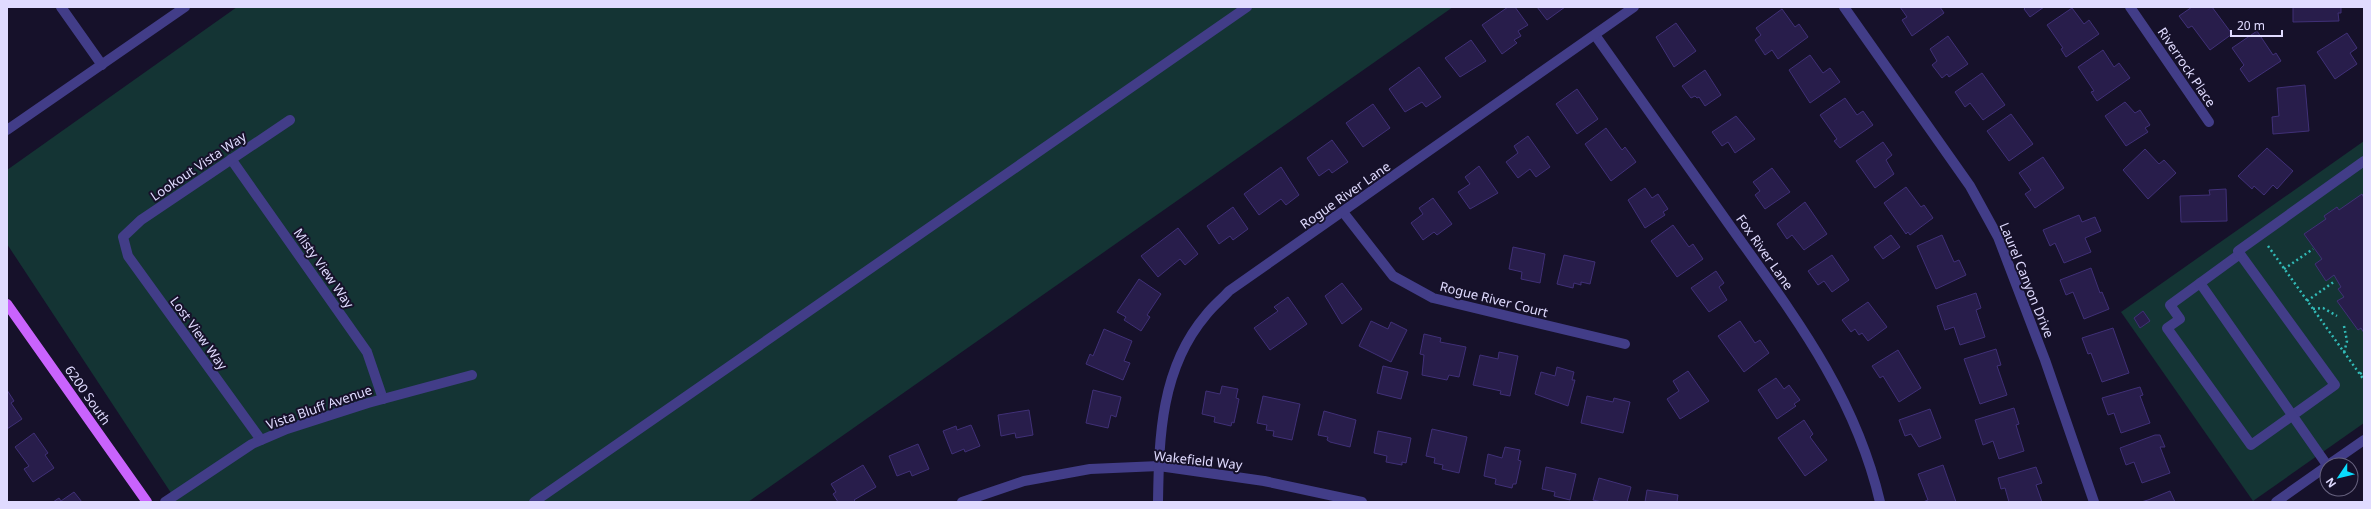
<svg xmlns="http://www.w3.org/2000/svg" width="2371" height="509" font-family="'Noto Sans',sans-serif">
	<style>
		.green { fill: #143434 }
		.building { fill: #281d4b; stroke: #403077 }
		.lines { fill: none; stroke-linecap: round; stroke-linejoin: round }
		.path { stroke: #32bbb8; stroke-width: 2.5; stroke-dasharray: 2 3; stroke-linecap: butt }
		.minor { stroke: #423d88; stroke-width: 10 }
		.major { stroke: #c963fd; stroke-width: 10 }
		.labels { text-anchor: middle; stroke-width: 4; stroke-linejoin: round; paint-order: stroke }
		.street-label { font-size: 13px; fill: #e0dbff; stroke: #16112a }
	</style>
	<rect width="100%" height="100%" fill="#16112a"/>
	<g class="green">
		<path d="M237 7H1453L748 502H177L7 244V170Z"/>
		<path d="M2364 141V423L2253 501 2121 312Z"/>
	</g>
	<g class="building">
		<path d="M1508 7H1515L1528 25 1518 31 1521 36 1514 40 1517 43 1502 54 1482 25Z"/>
		<path d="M1537 7H1565L1547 20Z"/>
		<path d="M1900 7H1940L1944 13 1912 36 1902 20 1907 17Z"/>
		<path d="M2026 7H2044L2030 17 2024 9Z"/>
		<path d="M2192 7H2212L2232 34 2210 50 2192 26 2188 28 2179 16Z"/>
		<path d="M2293 7H2341V13H2338L2339 21 2293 22Z"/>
		<path d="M2072 8 2084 24 2089 20 2099 34 2066 57 2061 49 2063 48 2047 25Z"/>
		<path d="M1782 9 1795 27 1799 24 1808 37 1778 59 1772 50 1765 55 1755 40 1761 35 1756 28Z"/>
		<path d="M1676 23 1696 51 1674 67 1656 37Z"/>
		<path d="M2257 31 2273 55 2276 53 2281 61 2249 82 2240 69 2244 65 2232 48Z"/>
		<path d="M2347 33 2357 48 2350 53 2357 64 2335 79 2317 52Z"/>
		<path d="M1948 36 1968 64 1949 77 1947 74 1942 78 1932 65 1937 61 1930 49Z"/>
		<path d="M1471 40 1486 61 1460 77 1445 58Z"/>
		<path d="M2103 50 2114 67 2119 63 2130 78 2097 101 2091 92 2094 91 2078 67Z"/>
		<path d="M1810 55 1823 73 1830 68 1840 82 1810 103 1789 70Z"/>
		<path d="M1419 67 1441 97 1426 107 1422 102 1405 112 1389 89Z"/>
		<path d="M1705 70 1721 95 1705 106 1699 97 1697 98 1695 96 1691 98 1682 86Z"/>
		<path d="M1982 73 2005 105 1983 120 1970 103 1965 107 1955 92Z"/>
		<path d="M2305 85 2309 131 2273 134 2272 117 2279 116 2277 88Z"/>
		<path d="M1577 89 1598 119 1577 134 1556 104Z"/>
		<path d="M1845 98 1857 115 1863 111 1873 125 1840 148 1834 141 1837 139 1820 115Z"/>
		<path d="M2125 102 2135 113 2140 110 2150 125 2145 128 2148 132 2126 146 2105 116Z"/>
		<path d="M1373 104 1390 128 1363 147 1346 123Z"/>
		<path d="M2011 114 2033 144 2009 161 1987 131Z"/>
		<path d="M1736 116 1755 139 1735 153 1728 142 1722 146 1712 132Z"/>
		<path d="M1606 128 1622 150 1625 147 1636 162 1611 181 1585 144Z"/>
		<path d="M1528 136 1550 167 1536 177 1530 169 1518 178 1506 162 1518 153 1514 146Z"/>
		<path d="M1332 140 1348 162 1332 173 1329 169 1319 176 1307 158Z"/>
		<path d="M1883 142 1892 155 1886 160 1894 174 1875 188 1856 161Z"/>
		<path d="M2267 148 2293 171 2277 189 2273 185 2264 195 2254 186 2252 189 2238 176Z"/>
		<path d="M2145 149 2159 164 2164 160 2176 173 2148 199 2123 170Z"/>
		<path d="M2043 157 2064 188 2035 208 2025 194 2031 190 2019 173Z"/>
		<path d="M1479 166 1498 193 1470 209 1458 192 1470 184 1465 177Z"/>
		<path d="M1281 167 1299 195 1286 205 1281 199 1259 215 1244 194Z"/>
		<path d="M1772 168 1790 192 1765 209 1755 195 1760 191 1753 182Z"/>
		<path d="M1906 187 1921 207 1924 205 1933 218 1910 235 1908 232 1906 234 1884 203Z"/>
		<path d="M1645 188 1652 198 1658 194 1668 209 1663 212 1665 215 1645 228 1628 200Z"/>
		<path d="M2226 189 2227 221 2181 222 2180 196 2210 195 2209 190Z"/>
		<path d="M2362 194 2364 198V333L2361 328 2358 330 2337 301 2344 297 2338 289 2341 287 2334 275 2326 281 2315 264 2322 259 2304 234 2326 219 2324 216 2337 207 2339 210Z"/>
		<path d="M1433 198 1452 224 1437 235 1434 232 1423 240 1411 223 1423 214 1419 208Z"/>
		<path d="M1805 202 1827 234 1804 250 1792 235 1787 239 1777 224Z"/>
		<path d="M1233 207 1248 229 1233 240 1230 236 1219 244 1207 226Z"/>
		<path d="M2079 215 2082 222 2095 217 2101 231 2085 238 2091 252 2064 263 2055 243 2050 246 2043 230Z"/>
		<path d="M1673 225 1689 247 1693 244 1703 259 1677 277 1651 241Z"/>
		<path d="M1178 228 1198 254 1185 265 1180 259 1158 277 1141 256Z"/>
		<path d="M1891 235 1900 247 1883 259 1874 247Z"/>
		<path d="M1942 235 1954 262 1959 260 1966 275 1936 289 1917 246Z"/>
		<path d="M1513 247 1545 254 1540 283 1521 279 1522 272 1509 269Z"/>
		<path d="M1564 255 1595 262 1590 284 1581 282V285L1574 283 1573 288 1557 284Z"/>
		<path d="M1832 255 1849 280 1832 292 1824 281 1818 285 1808 271Z"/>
		<path d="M2091 268 2100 293 2102 292 2109 309 2084 319 2073 292 2066 295 2060 280Z"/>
		<path d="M1716 271 1724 283 1719 287 1727 300 1709 312 1691 288Z"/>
		<path d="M1139 279 1161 294 1147 315 1150 317 1141 331 1124 320 1126 317 1117 312Z"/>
		<path d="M1342 283 1362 309 1342 324 1325 296Z"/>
		<path d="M1976 293 1981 308 1976 310 1985 337 1960 345 1954 327 1945 330 1937 306Z"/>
		<path d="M1288 297 1307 324 1270 350 1254 328 1278 311 1274 307Z"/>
		<path d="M1868 302 1887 327 1868 341 1862 333 1859 335 1855 329 1851 332 1842 320Z"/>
		<path d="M2143 311 2150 321 2140 328 2134 318Z"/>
		<path d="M1371 321 1388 329 1391 322 1407 330 1391 362 1359 346Z"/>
		<path d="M1740 321 1755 343 1760 340 1769 353 1744 372 1718 336Z"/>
		<path d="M2113 328 2129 373 2102 382 2091 353 2088 354 2082 338Z"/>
		<path d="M1104 329 1132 341 1124 361 1130 363 1123 380 1086 364 1090 354 1093 356Z"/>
		<path d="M1424 334 1441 338 1440 342 1466 347 1459 377 1449 375 1447 380 1422 375 1424 355 1420 354Z"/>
		<path d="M1996 349 2001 365 1997 366 2007 395 1980 404 1964 359Z"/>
		<path d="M1898 350 1921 388 1899 402 1883 376 1880 378 1872 366Z"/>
		<path d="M1499 352 1518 356 1510 396 1500 394 1501 391 1473 385 1480 355 1498 359Z"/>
		<path d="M1383 366 1408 372 1401 399 1377 393Z"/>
		<path d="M1557 367 1574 372 1572 380H1575L1568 406 1535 394 1541 372 1555 376Z"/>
		<path d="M1688 371 1709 401 1680 419 1667 399 1679 391 1673 381Z"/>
		<path d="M1776 378 1784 389 1789 385 1800 400 1794 404 1796 406 1777 419 1758 390Z"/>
		<path d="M1222 386 1238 389 1236 398 1239 399 1234 423 1232 422 1231 426 1214 422 1215 417 1202 414 1206 391 1220 394Z"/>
		<path d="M2140 387 2143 395 2140 396 2150 423 2121 433 2114 413 2108 415 2102 398Z"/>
		<path d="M7 390 14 401 11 403 22 419 7 429Z"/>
		<path d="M1093 390 1121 397 1116 417 1111 415 1108 428 1086 423Z"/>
		<path d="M1263 396 1300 404 1292 440 1273 436 1274 431 1266 430 1267 425 1257 423Z"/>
		<path d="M1587 396 1613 402 1614 398 1630 402 1623 433 1581 423Z"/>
		<path d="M2014 408 2019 424 2016 425 2024 451 1999 459 1993 441 1983 445 1975 420Z"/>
		<path d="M1930 409 1941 438 1919 447 1911 434 1905 436 1899 420Z"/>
		<path d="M1029 410 1033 435 1016 438 1015 433 1001 436 998 415Z"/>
		<path d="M1324 411 1356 420 1350 447 1330 442 1327 440 1328 437 1318 435Z"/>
		<path d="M1804 420 1813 434 1810 437 1827 460 1805 476 1778 438Z"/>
		<path d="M971 425 980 446 965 452 964 449 952 454 943 431 956 426 957 430Z"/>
		<path d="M1432 429 1467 437 1459 473 1442 469 1443 465 1434 463 1435 458 1426 456Z"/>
		<path d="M1378 431 1411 438 1406 463 1402 462V465L1386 462 1387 456 1374 453Z"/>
		<path d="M34 433 48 453 45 455 54 468 33 482 24 469 29 466 15 447Z"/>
		<path d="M2155 435H2160L2165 447H2160L2170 473 2142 483 2134 462 2126 465 2120 448Z"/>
		<path d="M918 444 929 469 912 476 910 471 897 476 889 456Z"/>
		<path d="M1505 447 1520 450 1518 460 1521 461 1516 484H1513L1512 488 1495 484 1496 479 1484 476 1488 454 1502 458Z"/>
		<path d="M863 465 876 487 854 500 856 502H838L833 494 836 492 831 484Z"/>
		<path d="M1943 465 1956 502H1923L1928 500 1918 474Z"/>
		<path d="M1546 467 1576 474 1570 500 1554 496 1555 492 1542 489Z"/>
		<path d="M2036 467 2042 483 2036 485 2042 502H2009L2005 488 2001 489 1998 478Z"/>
		<path d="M1599 478 1631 487 1627 502H1602L1593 500Z"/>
		<path d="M1647 490 1678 495 1677 502H1645Z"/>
		<path d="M2170 491 2175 502H2141L2148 500Z"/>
		<path d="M74 492 82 502H53L59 498 61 501Z"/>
	</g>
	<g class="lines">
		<g class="path">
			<path d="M2268 246 2364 380"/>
			<path d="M2284 269 2313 249"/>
			<path d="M2307 301 2335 281"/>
			<path d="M2313 309 2323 308 2337 316"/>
			<path d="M2344 326 2347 341 2344 353"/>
			<path d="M2360 374 2364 371"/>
		</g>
		<g class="minor">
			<path d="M61 7 102 65"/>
			<path d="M1844 7 1970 186 1998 237 2045 360 2094 502"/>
			<path d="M2130 7 2209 122"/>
			<path d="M1595 35C1641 100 1687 165 1733 230 1795 317 1855 395 1880 502"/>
			<path d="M7 130 185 7"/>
			<path d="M231 159 367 352 383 399"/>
			<path d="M1343 212 1393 276 1433 298 1625 344"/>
			<path d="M2240 254 2335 385 2251 445 2167 328 2180 319 2170 305Z"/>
			<path d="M2240 254 2238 251 2364 161"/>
			<path d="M2200 283 2327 465"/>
			<path d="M261 440 128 256 123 237 141 220 290 120"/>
			<path d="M2328 465 2364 440"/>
			<path d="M165 502 252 444 287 429 368 403 472 375"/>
			<path d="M534 502 1247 7"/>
			<path d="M962 502 1024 481 1090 469 1159 466 1264 481 1362 502"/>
			<path d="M1158 502C1159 436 1161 368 1206 315 1213 306 1222 299 1229 291L1634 7"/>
			<path d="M2276 502 2327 466"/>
		</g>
		<path class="major" d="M7 304 147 502"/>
	</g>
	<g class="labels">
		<g class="street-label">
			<text transform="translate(2187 67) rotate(56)" y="5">Riverrock Place</text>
			<text transform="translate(198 166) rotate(-34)" y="5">Lookout Vista Way</text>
			<text transform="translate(1345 195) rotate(-35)" y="5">Rogue River Lane</text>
			<text transform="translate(1765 252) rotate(55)" y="5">Fox River Lane</text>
			<text transform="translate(324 268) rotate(55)" y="5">Misty View Way</text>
			<text transform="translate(2027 280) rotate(68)" y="5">Laurel Canyon Drive</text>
			<text transform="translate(1494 299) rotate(14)" y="5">Rogue River Court</text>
			<text transform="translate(199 333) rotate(54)" y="5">Lost View Way</text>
			<text transform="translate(88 395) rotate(55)" y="5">6200 South</text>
			<text transform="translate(319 407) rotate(-19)" y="5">Vista Bluff Avenue</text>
			<text transform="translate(1198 460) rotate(6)" y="5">Wakefield Way</text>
		</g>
	</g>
	<rect width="2371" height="509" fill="none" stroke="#e0dbff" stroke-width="16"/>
	<g transform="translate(2339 477) rotate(235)"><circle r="19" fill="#16112a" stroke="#67627f"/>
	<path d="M0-3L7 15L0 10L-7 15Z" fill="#09dbfc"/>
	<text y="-6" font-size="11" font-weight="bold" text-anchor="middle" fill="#e0dbff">N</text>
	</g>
	<path d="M2231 30v6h51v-6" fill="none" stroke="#e0dbff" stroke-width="2"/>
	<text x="2237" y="30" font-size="12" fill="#e0dbff" stroke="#16112a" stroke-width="3" paint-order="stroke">20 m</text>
</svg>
